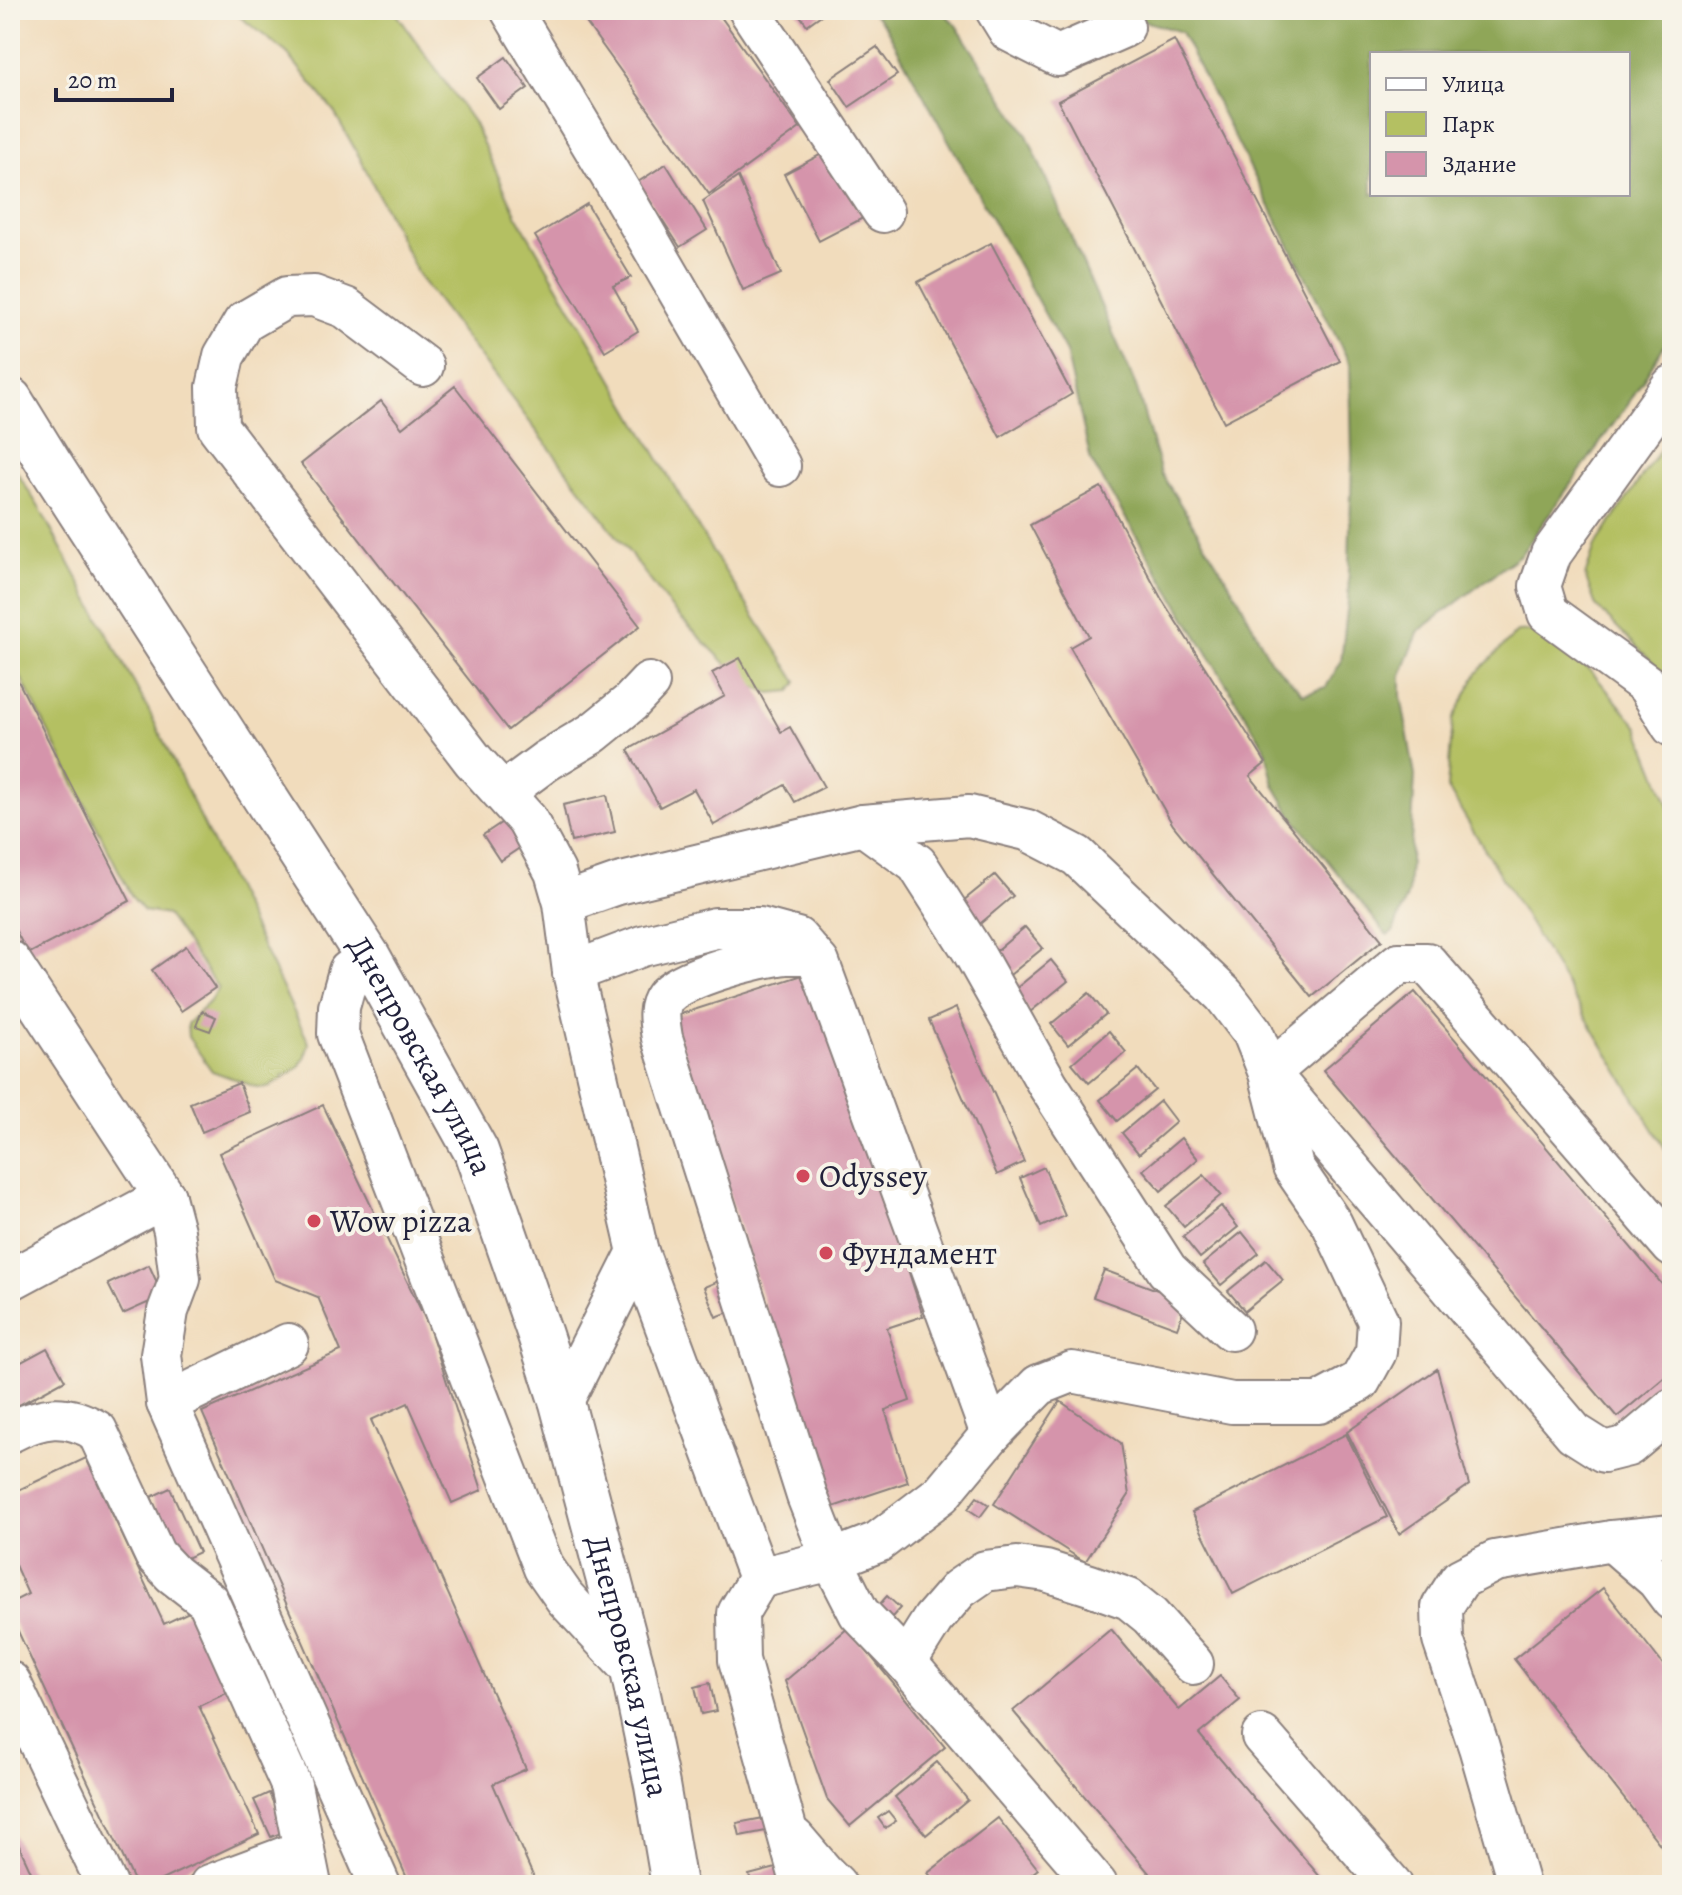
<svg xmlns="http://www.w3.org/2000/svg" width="1682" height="1895" font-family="Alegreya,serif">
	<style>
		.green { fill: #b4c062; stroke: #6b714e; stroke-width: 2 }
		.forest { fill: #8fa658; stroke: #58644a; stroke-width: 2; fill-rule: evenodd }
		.building { fill: #d594ab }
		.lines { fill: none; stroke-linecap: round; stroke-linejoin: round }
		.minor-casing { stroke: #8a7f7c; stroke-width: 44 }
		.major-casing { stroke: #8a7f7c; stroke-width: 48 }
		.minor { stroke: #fff; stroke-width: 40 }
		.major { stroke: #fff; stroke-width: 44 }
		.poi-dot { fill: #d1495b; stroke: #f7f3e8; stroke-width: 3 }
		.labels { text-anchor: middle; stroke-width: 8; stroke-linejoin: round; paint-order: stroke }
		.street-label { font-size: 32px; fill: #22223b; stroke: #f7f3e8 }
		.poi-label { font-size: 32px; fill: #22223b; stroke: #f7f3e8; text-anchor: start }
	</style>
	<rect width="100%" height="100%" fill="#f7f3e8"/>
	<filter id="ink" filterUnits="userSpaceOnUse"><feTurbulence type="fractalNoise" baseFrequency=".0125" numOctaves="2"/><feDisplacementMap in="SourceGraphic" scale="16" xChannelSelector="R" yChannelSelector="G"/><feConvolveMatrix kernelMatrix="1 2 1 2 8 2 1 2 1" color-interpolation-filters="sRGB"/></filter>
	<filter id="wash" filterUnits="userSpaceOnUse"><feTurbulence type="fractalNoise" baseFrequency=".006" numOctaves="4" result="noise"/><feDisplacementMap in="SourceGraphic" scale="32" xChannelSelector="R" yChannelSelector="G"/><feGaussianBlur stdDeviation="1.8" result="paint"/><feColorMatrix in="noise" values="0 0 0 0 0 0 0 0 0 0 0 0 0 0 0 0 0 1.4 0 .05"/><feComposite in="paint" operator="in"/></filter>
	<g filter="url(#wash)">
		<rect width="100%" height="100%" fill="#f1dcbc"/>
		<g class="green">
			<path d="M231 10H394L473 122 516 214 712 551 797 682 791 691 770 693 743 681 673 610 420 278 360 158 333 110 287 53Z"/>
			<path d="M1672 432V682L1596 606 1585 576 1595 546Z"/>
			<path d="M10 461 40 509 148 709 309 1043 305 1057 299 1067 269 1087 259 1088 212 1071 188 1037 187 1024 210 1001 218 988 167 915 144 911 132 897 10 656Z"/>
			<path d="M1544 631 1591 671 1638 727 1672 813V1160L1447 787 1453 720 1477 673 1517 632Z"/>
		</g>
		<path class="forest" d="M870 10H941L955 24 1027 135 1136 386 1161 473 1239 599 1270 660 1303 694 1326 687 1341 662 1348 601 1352 458 1350 364 1181 32 1108 10H1672V333L1630 401 1521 554 1419 631 1401 675V696L1415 776 1408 894 1393 932 1388 935 1386 934 1292 816 1274 785 1265 748 1091 461 1066 352 885 26ZM1372 54H1628V194H1372Z"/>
		<g id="blocks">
			<g class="building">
				<path d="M577 10H716L800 128 709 194Z"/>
				<path d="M796 10H828L807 25Z"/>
				<path d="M1174 40 1340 361 1224 422 1058 101Z"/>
				<path d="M877 47 897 75 849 107 830 79Z"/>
				<path d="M506 57 528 88 499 109 477 78Z"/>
				<path d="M829 150 863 218 819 241 784 174Z"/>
				<path d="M666 164 707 230 680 247 638 182Z"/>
				<path d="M738 177 781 274 743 290 703 201Z"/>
				<path d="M587 204 631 277 613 286 638 331 605 351 535 236Z"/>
				<path d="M991 243 1072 394 1000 437 918 282Z"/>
				<path d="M455 386 640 626 508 730 301 464 381 401 402 428Z"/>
				<path d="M1101 487 1161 598 1266 763 1250 776 1382 940 1312 997 1173 825 1070 647 1089 636 1030 525Z"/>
				<path d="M740 658 781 732 790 727 824 787 795 802 785 785 714 825 694 789 660 807 628 750 725 696 712 673Z"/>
				<path d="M10 665 130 901 28 954 10 920Z"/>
				<path d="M607 795 615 832 571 842 563 805Z"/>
				<path d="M510 817 527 843 500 861 483 835Z"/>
				<path d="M995 875 1013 896 975 928 957 906Z"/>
				<path d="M1025 927 1043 948 1005 979 988 958Z"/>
				<path d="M186 946 215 988 181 1011 152 970Z"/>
				<path d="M1051 960 1068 981 1030 1012 1013 991Z"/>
				<path d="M812 972 923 1316 887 1328 910 1401 885 1410 908 1482 830 1508 672 1017Z"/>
				<path d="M1415 992 1672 1296V1371L1617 1417 1323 1070Z"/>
				<path d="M1089 993 1106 1014 1068 1045 1051 1024Z"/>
				<path d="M956 1008 1024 1162 997 1175 929 1020Z"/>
				<path d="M202 1011 216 1017 210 1031 196 1026Z"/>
				<path d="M1109 1031 1126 1052 1089 1083 1072 1063Z"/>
				<path d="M1138 1069 1155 1090 1117 1121 1100 1100Z"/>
				<path d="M239 1083 250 1112 202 1132 190 1103Z"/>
				<path d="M1160 1101 1176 1122 1139 1154 1122 1133Z"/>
				<path d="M323 1105 429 1327 482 1490 452 1503 408 1403 371 1420 526 1769 493 1784 537 1885H410L202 1412 341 1351 318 1297 275 1280 219 1153Z"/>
				<path d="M1181 1138 1198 1159 1161 1191 1143 1170Z"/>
				<path d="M1044 1167 1065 1216 1041 1227 1020 1178Z"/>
				<path d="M1204 1175 1221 1195 1184 1227 1166 1206Z"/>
				<path d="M1221 1206 1238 1227 1200 1258 1183 1237Z"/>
				<path d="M1242 1232 1259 1253 1221 1285 1203 1264Z"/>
				<path d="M1266 1260 1283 1280 1245 1311 1228 1291Z"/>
				<path d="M149 1265 163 1296 123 1314 108 1284Z"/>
				<path d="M1104 1270 1187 1301 1177 1328 1093 1297Z"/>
				<path d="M721 1280 732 1311 716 1317 704 1287Z"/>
				<path d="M47 1348 65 1380 10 1410V1368Z"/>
				<path d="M1437 1369 1469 1485 1399 1534 1347 1432Z"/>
				<path d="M1060 1401 1121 1443 1129 1495 1085 1562 994 1504Z"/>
				<path d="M1346 1434 1387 1517 1233 1594 1192 1512Z"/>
				<path d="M86 1458 164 1624 191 1611 229 1692 199 1706 259 1834 151 1885H136L10 1614V1603L28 1594 10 1554V1494Z"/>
				<path d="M170 1488 199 1552 180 1561 151 1497Z"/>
				<path d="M977 1497 989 1505 980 1517 968 1509Z"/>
				<path d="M1603 1588 1672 1676V1855L1670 1857 1514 1659Z"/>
				<path d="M887 1596 900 1608 885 1625 872 1613Z"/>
				<path d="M848 1628 945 1747 850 1826 827 1799 785 1681Z"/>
				<path d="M1111 1629 1179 1710 1220 1676 1240 1700 1199 1734 1327 1885H1159L1013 1711Z"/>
				<path d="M710 1683 716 1711 701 1714 695 1687Z"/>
				<path d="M937 1762 968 1800 926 1835 895 1797Z"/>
				<path d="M269 1793 286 1831 271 1837 254 1800Z"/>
				<path d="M888 1811 896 1821 885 1828 878 1818Z"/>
				<path d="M769 1817 771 1830 740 1836 737 1823Z"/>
				<path d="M998 1818 1038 1869 1018 1885H938L928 1873Z"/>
				<path d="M10 1826 37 1885H10Z"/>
				<path d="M784 1866 789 1885H752L749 1875Z"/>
			</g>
		</g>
	</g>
	<g filter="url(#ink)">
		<use href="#blocks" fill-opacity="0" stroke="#8a7f7c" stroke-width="2"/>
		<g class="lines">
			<defs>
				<g id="minor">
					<path d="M511 10 626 201 780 466"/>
					<path d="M749 10 883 212"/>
					<path d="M996 10 1009 31 1058 56 1124 27"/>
					<path d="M423 366 346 308 314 296 287 297 244 322 224 356 217 387 218 427 473 760 527 820 555 872 564 903 573 972 638 1252 759 1578 832 1560 878 1542 941 1494 991 1434 1039 1385 1072 1372 1232 1403H1319L1360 1381 1376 1352 1378 1321 1332 1224 1293 1167 1269 1073 1253 1033 1224 995 1077 856 1027 830 969 816 863 825 618 884 564 903"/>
					<path d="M1672 386 1551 554 1540 586 1548 613 1647 685 1672 726"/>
					<path d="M508 798 519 781 546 761 593 733 630 703 649 683"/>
					<path d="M863 825 917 864 972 950 1048 1085 1167 1270 1231 1330"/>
					<path d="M811 954C803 954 795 954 786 954 762 956 680 977 665 997 656 1009 660 1024 662 1038L807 1496 832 1560 859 1613 906 1662 1097 1885"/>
					<path d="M368 957 349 971 339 1007 338 1034 544 1568 565 1598 633 1671"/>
					<path d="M10 961 165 1197 10 1280"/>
					<path d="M573 972 642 946 715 928H760L797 938 819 963 991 1434"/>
					<path d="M1269 1073 1399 963H1427L1672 1246"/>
					<path d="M1274 1079 1574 1433 1604 1452 1628 1446 1672 1409"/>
					<path d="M165 1197 174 1231 180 1279 168 1311 161 1355 167 1403 380 1885"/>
					<path d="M167 1403 288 1344"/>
					<path d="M562 1403 638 1252"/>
					<path d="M10 1432C42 1416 65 1412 97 1431L155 1555 173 1574 208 1601 291 1785 311 1885"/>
					<path d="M1612 1541 1657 1580 1672 1600"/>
					<path d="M759 1578 738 1613 739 1660 802 1885"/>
					<path d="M906 1662 933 1619 959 1589 985 1571 1017 1567 1046 1571 1090 1585 1129 1599 1150 1616 1193 1664"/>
					<path d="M10 1682 107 1885"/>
					<path d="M1262 1736 1392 1885"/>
					<path d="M794 1838 824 1873 836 1885"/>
					<path d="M210 1885 304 1850"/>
					<path d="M1519 1885 1479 1747 1443 1640 1442 1607 1460 1579 1495 1561 1612 1541 1672 1535"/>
				</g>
				<g id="major">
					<path id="s1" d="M10 400 50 465 368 957 476 1151 540 1335 562 1403 633 1671 657 1785 674 1885"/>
				</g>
			</defs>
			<use href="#minor" class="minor-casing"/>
			<use href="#major" class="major-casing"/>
			<use href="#minor" class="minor"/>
			<use href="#major" class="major"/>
		</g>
	</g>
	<g class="poi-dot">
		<circle cx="803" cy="1176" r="8"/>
		<circle cx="314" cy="1221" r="8"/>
		<circle cx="826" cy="1253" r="8"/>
	</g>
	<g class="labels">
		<g class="street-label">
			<text dy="11" stroke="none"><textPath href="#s1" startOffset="774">Днепровская улица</textPath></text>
			<text dy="11" stroke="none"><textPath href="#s1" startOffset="1422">Днепровская улица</textPath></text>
		</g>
		<g class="poi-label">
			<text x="819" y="1187">Odyssey</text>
			<text x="330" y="1232">Wow pizza</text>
			<text x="842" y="1264">Фундамент</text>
		</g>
	</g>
	<rect width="1682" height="1895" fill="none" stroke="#f7f3e8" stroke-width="40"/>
	<rect x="1370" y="52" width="260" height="144" fill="#f7f3e8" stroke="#a29fa3" stroke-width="2"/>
	<rect x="1386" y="78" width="40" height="12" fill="#ffffff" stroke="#a29fa3" stroke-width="2"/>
	<text x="1442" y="92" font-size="24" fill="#22223b">Улица</text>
	<rect x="1386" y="112" width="40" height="24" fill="#b4c062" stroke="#a29fa3" stroke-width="2"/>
	<text x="1442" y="132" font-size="24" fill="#22223b">Парк</text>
	<rect x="1386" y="152" width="40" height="24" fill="#d594ab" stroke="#a29fa3" stroke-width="2"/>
	<text x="1442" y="172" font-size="24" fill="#22223b">Здание</text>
	<path d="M56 88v12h116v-12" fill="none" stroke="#22223b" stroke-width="4"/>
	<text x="68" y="88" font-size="24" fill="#22223b" stroke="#f7f3e8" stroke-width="6" paint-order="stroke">20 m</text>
</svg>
